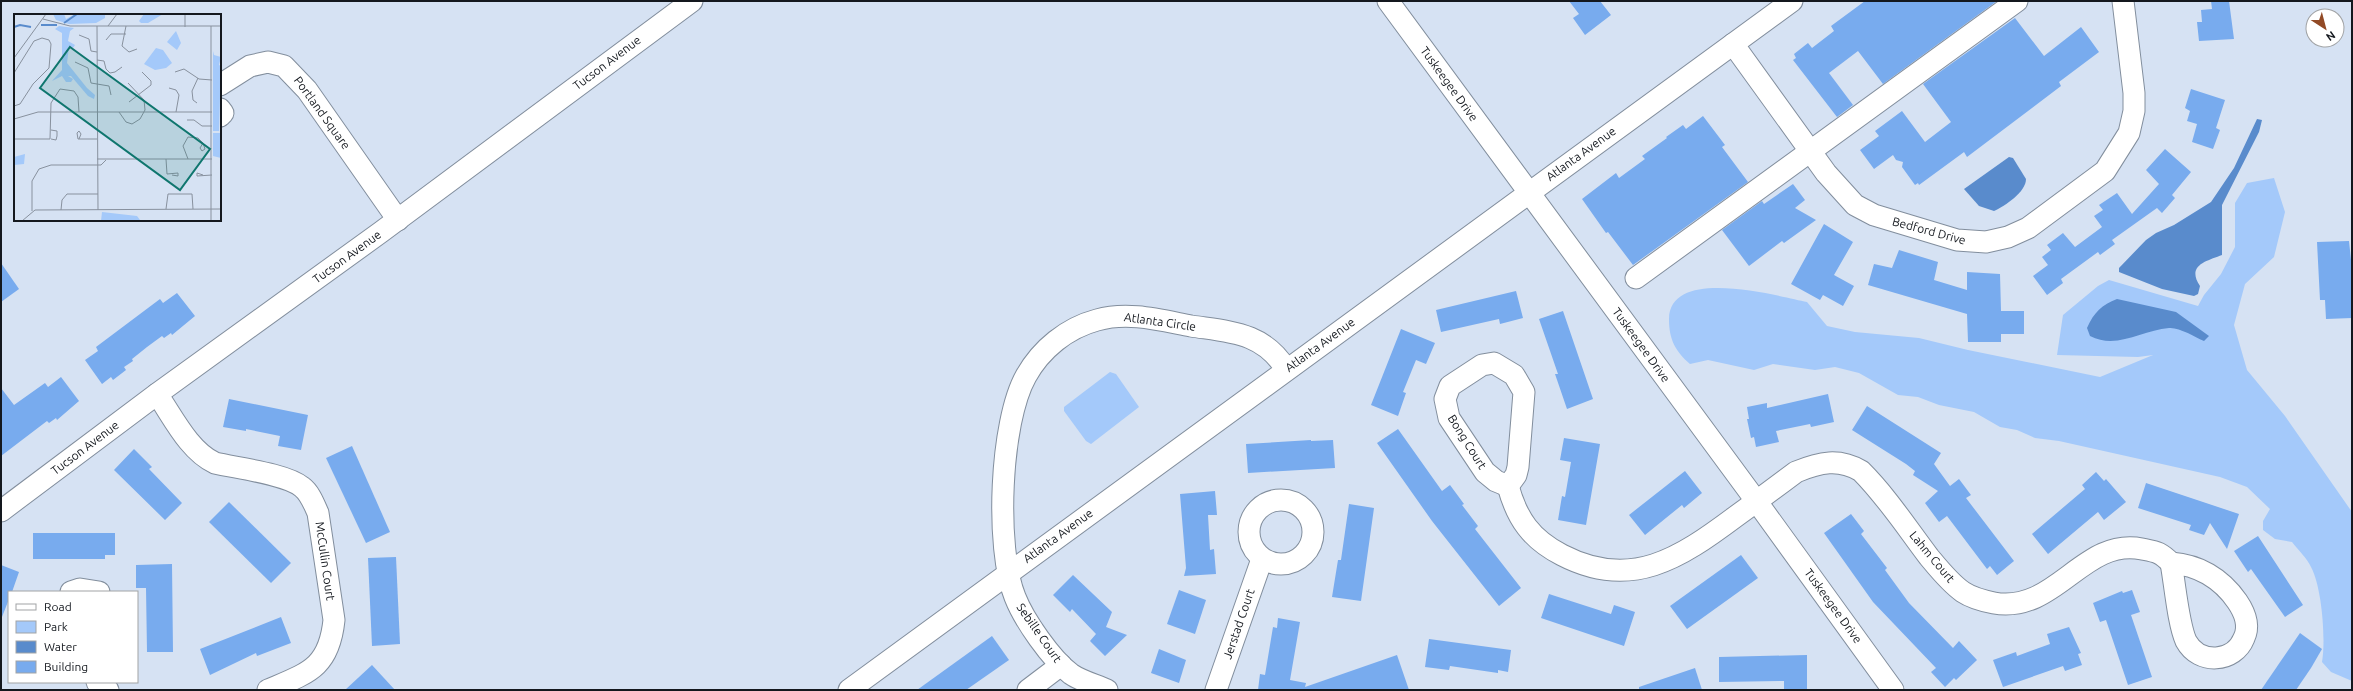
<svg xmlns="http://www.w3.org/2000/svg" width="2353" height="691" font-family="Ubuntu,sans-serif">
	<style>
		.green { fill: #a4c9fa }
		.water { fill: #598bcc }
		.building { fill: #78abee }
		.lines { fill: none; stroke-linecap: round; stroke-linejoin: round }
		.minor-casing { stroke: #828e9d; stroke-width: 23 }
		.minor { stroke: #fff; stroke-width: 21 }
		.labels { text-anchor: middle; stroke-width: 4; stroke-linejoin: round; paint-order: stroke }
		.street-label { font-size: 12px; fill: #14181e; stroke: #fff }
		.inset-river { fill: none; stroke: #598bcc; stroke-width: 2 }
		.inset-road { fill: none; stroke: #88919e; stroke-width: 1 }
		.view { fill: #0f766e; fill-opacity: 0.15; stroke: #0f766e; stroke-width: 2 }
		.inset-edge { fill: none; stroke: #14181e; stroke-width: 2 }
	</style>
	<rect width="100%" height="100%" fill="#d6e2f3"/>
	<g class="green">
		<path d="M2274 178 2285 212 2274 257 2245 284 2234 325 2247 370 2285 416 2352 512V681L2331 672 2322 662C2326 640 2322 587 2311 567 2307 558 2298 550 2292 542L2275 539 2263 530V521L2270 509 2247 487 2220 477 2059 441 2035 438 2017 430 2000 427 1974 412 1939 405 1918 397 1898 395 1859 373 1835 367 1815 370 1773 364 1754 370 1708 360 1690 364C1675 351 1669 339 1669 319 1670 266 1777 296 1807 302L1827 326 1855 332 1919 338 1968 350 2100 377 2153 355 2138 357 2057 355 2063 315 2098 286 2109 280 2198 306 2204 295 2221 274 2235 247V203L2247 183Z"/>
		<path d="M1110 372 1116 374 1139 407 1091 444 1086 441 1064 411V407Z"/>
	</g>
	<g class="water">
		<path d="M2257 119 2262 120 2259 132 2222 205V255C2207 261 2186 265 2200 286L2198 294 2194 296 2162 289 2119 272V268L2146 240 2156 233 2174 225 2211 202 2234 168Z"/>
		<path d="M2009 157 2013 158 2026 179C2026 192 2005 206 1994 211L1979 206 1964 189Z"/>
		<path d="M2117 299 2176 312 2209 336 2204 341C2195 337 2179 327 2169 328 2142 330 2117 350 2090 336L2087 328C2094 312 2102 305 2117 299Z"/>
	</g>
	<g class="building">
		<path d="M1569 1H1600L1611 15 1585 35 1573 18 1579 14Z"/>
		<path d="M1865 1H1997L1883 84 1858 51 1829 73 1853 105 1837 117 1793 60 1796 58 1794 54 1808 43 1812 48 1834 31 1831 26Z"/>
		<path d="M2211 1H2229L2234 39 2199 41 2197 22H2202L2201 10 2212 9Z"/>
		<path d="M2015 18 2044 56 2081 27 2099 52 2059 82 2061 86 1967 157 1964 152 1960 155 1919 185 1918 183 1915 185 1902 167 1903 162 1896 160 1893 155 1874 169 1860 150 1879 136 1875 131 1902 111 1925 142 1951 122 1923 84Z"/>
		<path d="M2191 89 2225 100 2216 128 2220 130 2213 149 2192 142 2197 124 2187 121 2190 111 2185 108Z"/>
		<path d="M1703 116 1725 145 1722 147 1748 182 1633 265 1608 232 1606 233 1582 199 1616 173 1619 178 1645 159 1642 156 1667 138 1666 137 1683 125 1686 129Z"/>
		<path d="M2165 149 2191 172 2172 195 2175 198 2162 213 2157 208 2112 240 2115 244 2100 255 2098 252 2061 279 2063 283 2047 295 2033 276 2048 265 2042 257 2051 250 2047 245 2063 233 2075 247 2102 227 2094 216 2103 210 2099 205 2117 193 2132 214 2159 184 2146 170Z"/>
		<path d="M1793 184 1805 200 1795 208 1816 220 1784 243 1782 241 1749 266 1722 230 1762 201 1764 204Z"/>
		<path d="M1824 224 1853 242 1834 275 1854 286 1843 306 1823 295 1820 300 1791 284Z"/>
		<path d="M2349 241 2352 269V318L2326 319 2325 300H2320L2317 242Z"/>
		<path d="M1899 250 1938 262 1934 280 1967 290V272L2000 274 2001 311H2024V334H2001V342H1968L1967 314 1868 285 1874 264 1892 268Z"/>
		<path d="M1 263 19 289 1 302Z"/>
		<path d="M1516 291 1523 318 1500 324 1499 319 1441 332 1436 310Z"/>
		<path d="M177 293 195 316 172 335 171 333 164 338 162 336 147 347 132 359 133 361 124 367 126 370 113 380 111 377 102 384 85 360 98 351 96 347 160 299 163 303Z"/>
		<path d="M1563 311 1593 399 1567 409 1555 374H1558L1539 319Z"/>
		<path d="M1401 329 1435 343 1426 364 1416 360 1403 392 1406 393 1398 416 1371 405Z"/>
		<path d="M61 377 79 401 57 420 56 418 49 423 47 421 1 456V388L14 405 45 383 48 387Z"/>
		<path d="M1828 394 1834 422 1811 427 1810 424 1776 431 1779 442 1756 447 1754 437 1751 438 1747 419H1749L1747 407 1767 403V408Z"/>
		<path d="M229 399 308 415 301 450 278 446 280 436 246 429V431L223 427Z"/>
		<path d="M1867 406 1941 453 1934 464 1950 486 1959 479 1971 495 1966 498 2014 561 1997 575 1990 566 1987 569 1947 516 1939 522 1925 503 1938 491 1913 475 1915 471 1906 464 1852 430Z"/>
		<path d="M1398 429 1442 491 1450 485 1464 504 1462 505 1478 526 1475 529 1482 538 1521 588 1499 606 1432 521 1377 443Z"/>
		<path d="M1564 438 1600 444 1586 525 1558 520 1562 496 1565 497 1571 462 1560 460Z"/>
		<path d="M1311 440V441L1333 440 1335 468 1248 473 1246 444Z"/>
		<path d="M352 446 390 532 366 543 326 458Z"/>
		<path d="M134 449 152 467 149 469 182 503 165 520 114 470Z"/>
		<path d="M1685 471 1702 493 1684 508 1682 505 1645 535 1629 515Z"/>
		<path d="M2096 472 2104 481 2106 479 2126 502 2104 520 2098 512 2048 554 2032 534 2085 489 2082 485Z"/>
		<path d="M2146 483 2239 514 2227 549 2210 523 2204 535 2189 530 2191 525 2138 508Z"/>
		<path d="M1215 491 1217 515H1208L1210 550 1214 549 1216 574 1184 576 1186 568 1180 494Z"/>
		<path d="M229 502 291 563 271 583 209 522Z"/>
		<path d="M1349 504 1374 508 1361 601 1332 597 1338 560H1341Z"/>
		<path d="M1851 514 1864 531 1861 534 1887 568 1885 570 1909 603 1953 648 1959 641 1977 660 1956 680 1954 678 1945 687 1931 672 1936 668 1873 602 1824 533Z"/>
		<path d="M33 533H115V555H105V559H33Z"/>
		<path d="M2258 536 2303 605 2285 617 2251 569 2248 572 2234 551Z"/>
		<path d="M1741 555 1758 578 1687 629 1670 606Z"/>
		<path d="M396 557 400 644 372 646 368 558Z"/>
		<path d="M172 564 173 652H147L146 588H136V565Z"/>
		<path d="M1 565 19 572 12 592H9V599L2 617Z"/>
		<path d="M1073 575 1112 612 1106 627 1127 635 1105 656 1090 641 1096 634 1072 609 1070 612 1053 595Z"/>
		<path d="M1179 590 1206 600 1195 634 1167 624Z"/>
		<path d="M2132 590 2140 612 2131 615 2152 677 2128 685 2106 620 2100 622 2093 603 2122 591 2123 593Z"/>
		<path d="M1549 594 1611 614 1614 605 1635 612 1624 646 1541 618Z"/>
		<path d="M281 617 291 643 257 656 256 653 210 675 200 649Z"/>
		<path d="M1278 618 1300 622 1290 680 1306 683 1305 687 1397 655 1409 690H1258L1260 674 1265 675 1273 627 1277 628Z"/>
		<path d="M2069 627 2081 653 2078 654 2082 665 2065 671 2063 666 2003 687 1993 660 2016 652 2017 656 2050 644 2047 634Z"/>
		<path d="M2300 633 2322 649 2311 668 2296 690H2261Z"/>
		<path d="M992 636 1009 660 966 690H917Z"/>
		<path d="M1429 639 1511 650 1508 672 1498 670V673L1450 666 1449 670 1425 667Z"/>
		<path d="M1159 649 1186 660 1179 683 1151 673Z"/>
		<path d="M1807 655V690H1784V681L1719 682V657Z"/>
		<path d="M372 665 395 690H345Z"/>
		<path d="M1695 668 1702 690H1639V687Z"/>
	</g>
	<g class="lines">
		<defs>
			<g id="minor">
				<path d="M1388 1 1757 502 1893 690"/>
				<path d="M1733 44 1826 173 1855 205 1874 215 1957 240 1986 242 2008 237 2028 228 2105 171 2129 133 2134 111V93L2123 1"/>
				<path d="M220 85 250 66 268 62 284 66 307 90 398 220"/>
				<path d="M220 109 223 113 220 116"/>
				<path d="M1636 278 2017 1"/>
				<path d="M1494 363 1514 375 1524 392 1518 467 1516 475 1508 486 1496 481 1485 472 1449 418 1445 399 1450 386 1482 365Z"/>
				<path d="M157 394C173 417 189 451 215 463 236 468 287 474 302 487 310 493 314 504 318 513L334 620C329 668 308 673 268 690"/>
				<path d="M1508 486C1517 519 1531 539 1562 555 1631 591 1680 558 1735 517 1756 502 1776 487 1796 472 1820 462 1839 458 1861 471 1887 497 1907 528 1929 557 1939 569 1950 583 1963 592 1972 598 1984 601 1994 603 2056 614 2083 537 2142 549 2157 552 2160 552 2171 563"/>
				<circle cx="1281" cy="532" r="32"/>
				<path d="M1 511 157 394 381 232 692 1"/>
				<path d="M2171 563C2184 564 2196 567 2208 574 2227 585 2255 615 2244 638 2234 663 2199 665 2186 641 2178 623 2175 584 2171 563Z"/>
				<path d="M71 592 80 589 99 592"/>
				<path d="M97 682 108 690"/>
				<path d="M849 690 1792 1"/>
				<path d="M1028 690 1061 665"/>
				<path d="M1107 690C1096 685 1081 681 1071 674 1051 659 1024 620 1015 597 995 548 1000 422 1026 376 1041 349 1067 328 1097 320 1128 311 1160 320 1191 326 1230 332 1263 332 1286 369"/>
				<path d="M1216 690 1262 559"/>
			</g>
		</defs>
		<use href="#minor" class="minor-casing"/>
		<use href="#minor" class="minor"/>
	</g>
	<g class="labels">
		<g class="street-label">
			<text transform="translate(607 63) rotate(-37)" y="4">Tucson Avenue</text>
			<text transform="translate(1449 84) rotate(54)" y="4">Tuskeegee Drive</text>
			<text transform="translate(322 113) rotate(54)" y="4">Portland Square</text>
			<text transform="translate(1581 154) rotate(-36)" y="4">Atlanta Avenue</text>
			<text transform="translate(1929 231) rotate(15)" y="4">Bedford Drive</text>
			<text transform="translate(347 257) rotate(-36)" y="4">Tucson Avenue</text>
			<text transform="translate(1160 322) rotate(8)" y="4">Atlanta Circle</text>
			<text transform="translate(1320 345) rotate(-36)" y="4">Atlanta Avenue</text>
			<text transform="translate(1641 345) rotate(54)" y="4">Tuskeegee Drive</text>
			<text transform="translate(1467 442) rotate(58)" y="4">Bong Court</text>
			<text transform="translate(85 448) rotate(-37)" y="4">Tucson Avenue</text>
			<text transform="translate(1058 536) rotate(-36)" y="4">Atlanta Avenue</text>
			<text transform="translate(1932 557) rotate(50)" y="4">Lahm Court</text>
			<text transform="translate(325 561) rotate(82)" y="4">McCullin Court</text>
			<text transform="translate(1833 606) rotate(54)" y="4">Tuskeegee Drive</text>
			<text transform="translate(1239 624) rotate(-71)" y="4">Jerstad Court</text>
			<text transform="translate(1039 633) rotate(55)" y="4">Sebille Court</text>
		</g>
	</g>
	<g transform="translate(14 14)">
		<rect width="207" height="207" fill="#d6e2f3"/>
		<path d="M39 0H50L52 5 61 0H91V4L82 9 55 10 42 6ZM130 0H149L134 9H127L125 7ZM45 12 60 14 56 17 54 27 61 31 59 34 55 33 53 49 73 74 81 81 80 85 74 82 57 62H54L59 65 57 68H52L48 62 38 67 48 56V19L41 15ZM162 17 167 29 163 36 153 28ZM142 34 149 36 158 49 152 54 141 56 130 50ZM199 37 200 41 207 43 205 51 207 52 205 117H199ZM199 119H207V144L199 142ZM11 140 10 150 0 151V143ZM88 198 123 202 126 206 87 207Z" fill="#a4c9fa"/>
		<path class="inset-river" d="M50 9 63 0M27 11H43M0 13 6 11 17 13"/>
		<path class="inset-road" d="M171 0V13M29 5 56 12H207M83 12 84 196M94 12 103 0M112 12 108 32 115 38 123 35M65 21 75 25 77 37 83 38M92 26 97 20H112M0 44 32 0M83 46 90 47 92 55 96 59 101 58 108 53M61 48 74 54 77 69 95 72 97 81M161 58 170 55 185 65 198 66M0 59 20 27 28 24 35 26 37 30 35 54 19 70 6 90 0 92M155 74 162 76 165 81 162 98M115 88 137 71V67L128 58M183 89 179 86 178 77 184 64M105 98 112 108 118 110 126 105 131 96 130 86 114 69M0 105 24 98H198M173 106H180L188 112H198M37 116 43 117V122L42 126 37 125M0 125H36L37 89 46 75 60 77 64 83 65 98M65 125 67 120 65 117 63 119 64 125H83M189 129 191 135 188 137 186 134ZM83 145H198M152 145 153 160 164 159V162L158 161M174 145 169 132 174 123 184 124 189 129M189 161 183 159V162L198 161M152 195 154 180H178L179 195M47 196 48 186 53 180H84M18 197V167L25 155 37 151H87L92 146M8 207 21 196 207 195M197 207V12"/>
		<path class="view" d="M56 33 196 135 166 176 26 74Z"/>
		<rect width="207" height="207" class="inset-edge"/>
	</g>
	<rect width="2353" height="691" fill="none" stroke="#14181e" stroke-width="4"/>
	<rect x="8" y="591" width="130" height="92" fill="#ffffff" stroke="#a1a3a5"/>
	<rect x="16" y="604" width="20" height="6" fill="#ffffff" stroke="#a1a3a5"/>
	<text x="44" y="611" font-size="12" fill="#14181e">Road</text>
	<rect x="16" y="621" width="20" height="12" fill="#a4c9fa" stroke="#a1a3a5"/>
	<text x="44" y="631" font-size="12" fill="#14181e">Park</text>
	<rect x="16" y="641" width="20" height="12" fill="#598bcc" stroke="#a1a3a5"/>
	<text x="44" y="651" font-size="12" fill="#14181e">Water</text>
	<rect x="16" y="661" width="20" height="12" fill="#78abee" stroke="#a1a3a5"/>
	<text x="44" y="671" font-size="12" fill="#14181e">Building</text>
	<g transform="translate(2325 28) rotate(144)"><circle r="19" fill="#ffffff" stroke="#a1a3a5"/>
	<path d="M0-3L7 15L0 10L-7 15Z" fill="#924a26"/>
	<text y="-6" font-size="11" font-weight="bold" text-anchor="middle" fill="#14181e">N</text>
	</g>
</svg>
